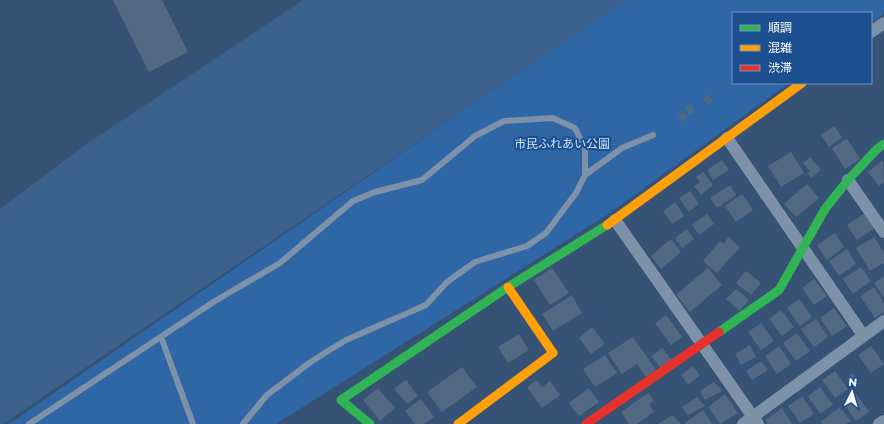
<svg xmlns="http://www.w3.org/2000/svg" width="884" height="424" font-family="Montserrat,'Noto Sans JP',sans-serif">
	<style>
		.green { fill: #2f66a5 }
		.water { fill: #3b618d }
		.building { fill: #526984 }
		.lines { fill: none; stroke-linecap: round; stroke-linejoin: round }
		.lane { stroke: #7d92a8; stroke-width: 6 }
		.street { stroke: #7d92a8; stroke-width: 12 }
		.fast { stroke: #30b455; stroke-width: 9 }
		.slow { stroke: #ff9f0a; stroke-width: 9 }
		.jam { stroke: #e5322d; stroke-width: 9 }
		.labels { text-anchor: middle; stroke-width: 4; stroke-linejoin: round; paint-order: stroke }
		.park-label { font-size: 12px; fill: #cfe3fa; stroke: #1b4f8f }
	</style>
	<rect width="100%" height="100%" fill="#365274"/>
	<path class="green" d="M624 0H884V14L871 23V13H733V83H789L607 215 276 424H9Z"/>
	<path class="water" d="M303 0H626L3 424H0V209L85 145Z"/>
	<g class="building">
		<path d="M113 0H162L188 52 149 72Z"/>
		<path d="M708 94 713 101 707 105 703 98Z"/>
		<path d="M691 104 695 111 690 115 685 108Z"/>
		<path d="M684 111 688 118 682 122 678 115Z"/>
		<path d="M834 126 842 137 829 147 821 135Z"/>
		<path d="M847 139 860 159 845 169 832 148Z"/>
		<path d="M791 152 804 173 781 187 768 166Z"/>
		<path d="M810 157 821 170 811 178 807 173 810 171 803 163Z"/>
		<path d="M722 160 729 170 713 180 707 170Z"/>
		<path d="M883 160 884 182 879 186 868 172Z"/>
		<path d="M703 172 713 185 701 195 694 186 700 182 696 177Z"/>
		<path d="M807 184 819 198 796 217 784 204Z"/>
		<path d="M730 185 736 195 717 208 710 198Z"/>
		<path d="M690 191 699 204 689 212 679 198Z"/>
		<path d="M742 194 753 210 736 222 725 206Z"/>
		<path d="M675 202 684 216 672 224 663 211Z"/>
		<path d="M865 213 875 228 857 240 847 225Z"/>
		<path d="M707 214 714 224 699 235 692 225Z"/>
		<path d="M687 229 694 239 682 248 675 238Z"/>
		<path d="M835 233 844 247 827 260 817 245Z"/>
		<path d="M728 237 740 247 717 273 703 261 720 241 724 244Z"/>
		<path d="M874 237 884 252V263L870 271 856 248Z"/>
		<path d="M671 239 681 252 661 269 651 256Z"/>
		<path d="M847 249 856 264 839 276 829 261Z"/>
		<path d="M861 267 871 281 853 294 843 279Z"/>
		<path d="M552 268 569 293 550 305 534 280Z"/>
		<path d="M708 268 722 285 690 312 676 295Z"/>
		<path d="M746 271 761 283 751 295 736 283Z"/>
		<path d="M884 276V298L874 283Z"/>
		<path d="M814 279 827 296 814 305 802 288Z"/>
		<path d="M874 287 884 303V312L875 318 860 296Z"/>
		<path d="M736 289 749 300 740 311 726 299Z"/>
		<path d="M572 295 582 313 553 331 542 314Z"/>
		<path d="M799 299 812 317 800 326 787 308Z"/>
		<path d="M834 308 847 326 832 336 820 318Z"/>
		<path d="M781 310 794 327 782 336 769 319Z"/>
		<path d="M666 315 682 337 671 345 655 323Z"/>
		<path d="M816 319 828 337 814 347 801 329Z"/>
		<path d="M761 323 774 341 761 350 748 332Z"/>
		<path d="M592 327 605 344 591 354 579 338Z"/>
		<path d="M797 333 810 351 796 361 783 343Z"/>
		<path d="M519 334 529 350 508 363 498 347Z"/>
		<path d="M633 337 656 370 646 377 637 364 622 374 608 353Z"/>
		<path d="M750 345 756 357 741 365 735 354Z"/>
		<path d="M779 346 791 364 777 374 765 356Z"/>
		<path d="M871 346 884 364 871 373 858 355Z"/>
		<path d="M662 348 672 360 661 368 651 356Z"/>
		<path d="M605 355 617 373 595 387 583 369Z"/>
		<path d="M761 361 768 370 752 380 746 371Z"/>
		<path d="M693 366 700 375 688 385 681 375Z"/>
		<path d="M462 367 477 387 442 412 427 392Z"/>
		<path d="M835 371 848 389 835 398 822 380Z"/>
		<path d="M853 373 857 380 852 384 847 378Z"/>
		<path d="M406 380 418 396 407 404 394 388Z"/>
		<path d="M537 380 542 387 550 381 560 395 542 408 527 387Z"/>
		<path d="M714 382 722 391 705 400 700 391Z"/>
		<path d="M820 387 833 405 820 414 808 396Z"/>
		<path d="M378 388 395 408 380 421 363 400Z"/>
		<path d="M589 388 599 402 579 416 569 403Z"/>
		<path d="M648 393 654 401 649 404 654 412 637 424H629L621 412Z"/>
		<path d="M725 394 738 413 720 424 708 407Z"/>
		<path d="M856 394 869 412 856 421 843 403Z"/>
		<path d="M802 396 814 414 800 423 788 406Z"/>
		<path d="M697 397 705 406 688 415 682 407Z"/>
		<path d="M421 399 434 417 424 424H415L405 411Z"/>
		<path d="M840 407 851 421 846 424H822L820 422Z"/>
		<path d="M782 408 792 424H768L765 420Z"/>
		<path d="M703 410 712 424H686L685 423Z"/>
		<path d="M672 415 681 424H658Z"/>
	</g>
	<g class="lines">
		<g class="lane">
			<path d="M585 175 622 148 653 135"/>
			<path d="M161 337 193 424"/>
			<path d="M29 424 215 301 280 263 353 201 375 192 422 180 475 136 504 121 553 118 575 128 585 149V175L576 193 546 233 527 246 475 262 447 282 426 305 346 340 312 361 267 395 243 424"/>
		</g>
		<g class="street">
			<path d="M871 32 884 23"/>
			<path d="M727 138 863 335"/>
			<path d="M848 180 884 232"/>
			<path d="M615 220 758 424"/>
			<path d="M743 424 884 321"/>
			<path d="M879 424 884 421"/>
		</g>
		<g class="fast">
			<path d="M719 332 779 290 825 209 848 180 877 149 884 144"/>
			<path d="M370 424 341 400 508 287 607 225"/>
		</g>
		<g class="slow">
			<path d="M607 225 802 83"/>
			<path d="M458 424 553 353 508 287"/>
		</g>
		<path class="jam" d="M586 424 719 332"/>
	</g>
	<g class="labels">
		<g class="park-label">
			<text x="562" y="148">市民ふれあい公園</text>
		</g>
	</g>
	<rect x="732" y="12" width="140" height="72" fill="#1b4f8f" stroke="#7695bc"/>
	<rect x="740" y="25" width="20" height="6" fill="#30b455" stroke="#7695bc"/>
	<text x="768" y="32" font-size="12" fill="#ffffff">順調</text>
	<rect x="740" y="45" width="20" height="6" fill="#ff9f0a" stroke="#7695bc"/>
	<text x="768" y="52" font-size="12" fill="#ffffff">混雑</text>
	<rect x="740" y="65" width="20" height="6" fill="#e5322d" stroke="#7695bc"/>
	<text x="768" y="72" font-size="12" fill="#ffffff">渋滞</text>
	<g transform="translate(852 392) rotate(5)" stroke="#1b4f8f" stroke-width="3" paint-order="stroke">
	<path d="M0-3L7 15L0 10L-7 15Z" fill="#ffffff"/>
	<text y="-6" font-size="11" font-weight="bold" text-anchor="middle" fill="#ffffff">N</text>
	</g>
</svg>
